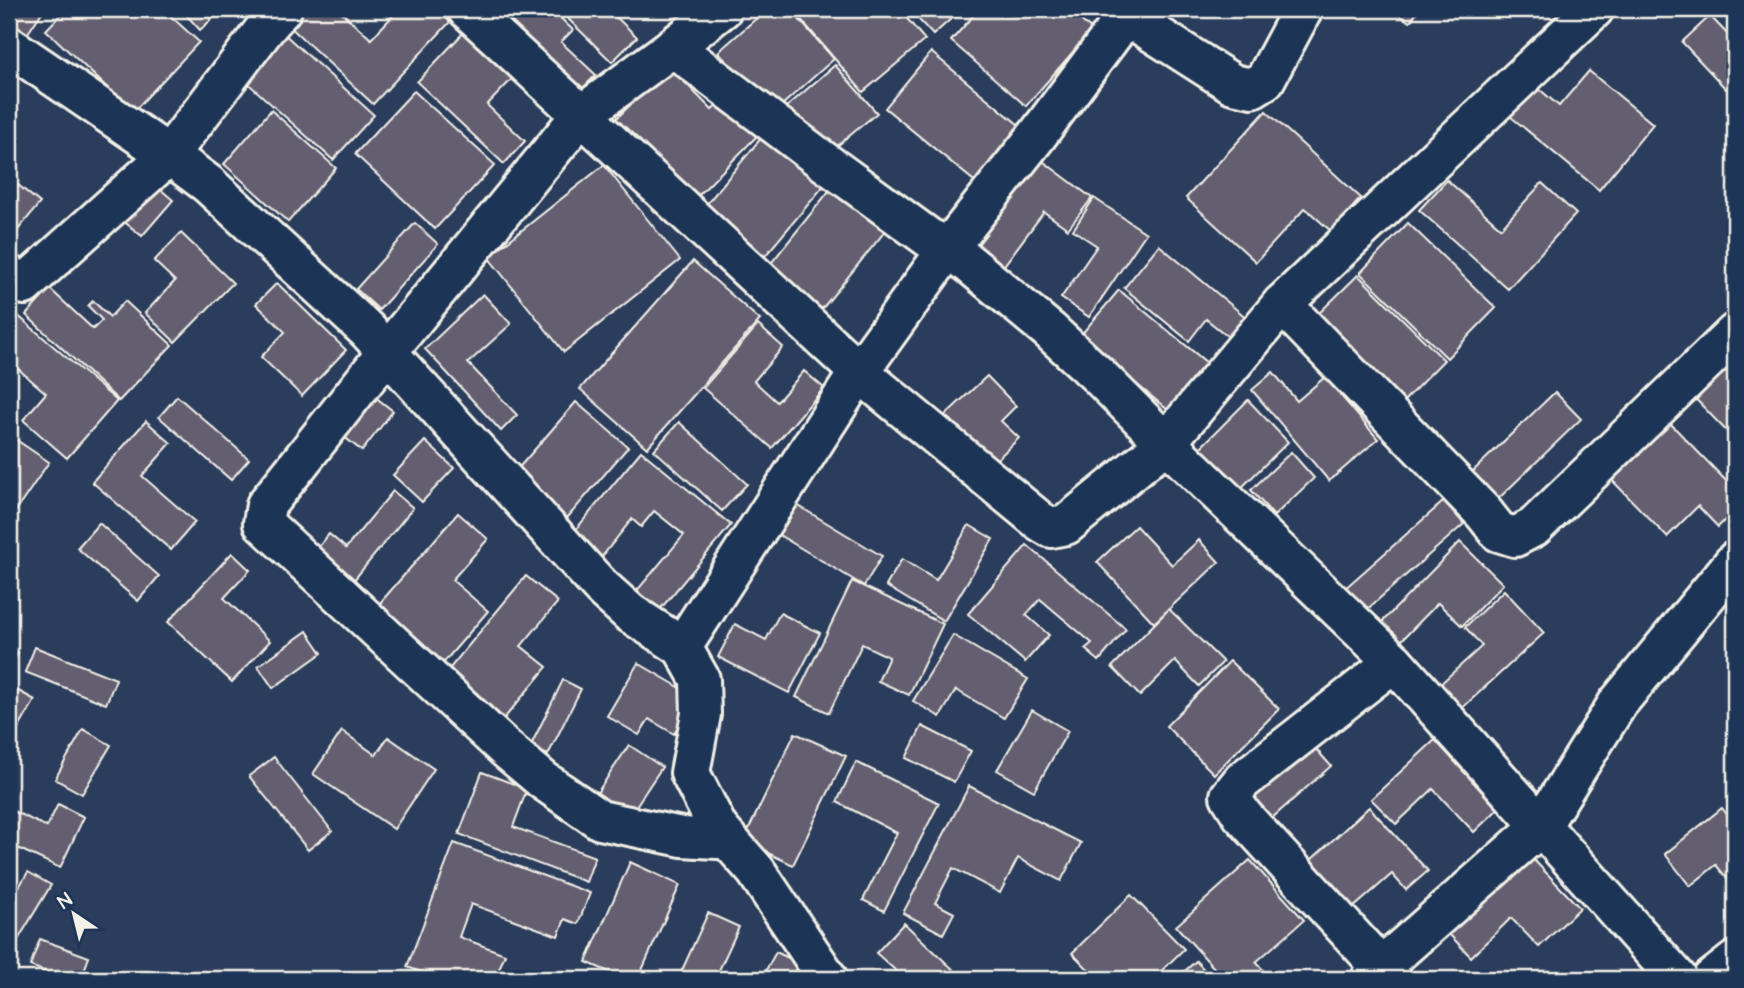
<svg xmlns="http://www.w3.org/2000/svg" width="1744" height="988" font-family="'Architects Daughter',sans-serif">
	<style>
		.building { fill: #635f6f; stroke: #f4f1e8; stroke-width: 2 }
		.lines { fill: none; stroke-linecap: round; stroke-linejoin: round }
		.minor-casing { stroke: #f4f1e8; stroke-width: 44 }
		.minor { stroke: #1d3557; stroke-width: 38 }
	</style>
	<rect width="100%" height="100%" fill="#2b3d5c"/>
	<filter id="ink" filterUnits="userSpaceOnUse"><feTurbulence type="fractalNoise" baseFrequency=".0143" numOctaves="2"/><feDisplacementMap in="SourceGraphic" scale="14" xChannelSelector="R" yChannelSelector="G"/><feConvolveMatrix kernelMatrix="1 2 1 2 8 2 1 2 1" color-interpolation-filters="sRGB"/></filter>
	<g filter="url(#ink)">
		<g class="building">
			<path d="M9 9H44L22 42 9 34Z"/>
			<path d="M66 9H163L199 42 133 112 46 30Z"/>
			<path d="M181 9H223L200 30Z"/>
			<path d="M301 9H338L371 39 399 9H436L450 22 373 104 287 24Z"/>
			<path d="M499 9H551L573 30 561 42 596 75 573 98 490 19Z"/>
			<path d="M558 9H608L637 37 612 62Z"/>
			<path d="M767 9H790L834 59 773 113 718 52Z"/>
			<path d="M792 9H899L925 40 863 92Z"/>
			<path d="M909 9H962L933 35Z"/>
			<path d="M979 9H1068L1092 30 1026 106 951 41Z"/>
			<path d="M1389 9H1419L1410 22Z"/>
			<path d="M1710 16 1735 42V83L1727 90 1682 42Z"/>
			<path d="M282 32 374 115 333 160 241 77Z"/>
			<path d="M464 32 513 78 487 105 525 141 504 164 417 82Z"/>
			<path d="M931 52 1025 130 979 185 885 108Z"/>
			<path d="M835 65 877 113 825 156 784 109Z"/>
			<path d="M669 66 712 110 722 101 757 136 689 205 609 126Z"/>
			<path d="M1589 71 1653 124 1599 190 1505 112 1531 82 1559 106Z"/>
			<path d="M414 91 495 165 435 229 355 154Z"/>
			<path d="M271 110 336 168 288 222 224 164Z"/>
			<path d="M1266 111 1361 198 1331 231 1305 208 1256 262 1186 198Z"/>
			<path d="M766 132 827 182 760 262 700 212Z"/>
			<path d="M1040 159 1092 198 1068 229 1044 212 1002 268 975 247Z"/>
			<path d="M604 165 680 260 564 352 488 257Z"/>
			<path d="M1447 180 1501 228 1542 183 1576 214 1508 289 1419 210Z"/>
			<path d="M837 181 891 224 822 309 768 267Z"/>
			<path d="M152 182 173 200 142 236 121 219Z"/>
			<path d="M17 184 40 203 9 241V194Z"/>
			<path d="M1094 198 1146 233 1089 317 1061 298 1097 246 1073 230Z"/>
			<path d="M415 223 438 244 379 310 356 289Z"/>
			<path d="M1408 223 1496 308 1447 358 1360 273Z"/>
			<path d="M181 233 233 283 175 342 145 313 175 281 154 261Z"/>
			<path d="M1159 245 1248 319 1231 339 1206 319 1189 341 1124 288Z"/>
			<path d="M693 261 760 320 647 448 580 389Z"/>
			<path d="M1358 275 1444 360 1398 407 1311 321Z"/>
			<path d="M277 283 346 350 302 396 261 357 285 332 256 304Z"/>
			<path d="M50 289 93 329 102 320 88 306 93 301 110 317 125 301 172 345 119 401 26 315Z"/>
			<path d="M1119 290 1207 363 1168 410 1079 337Z"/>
			<path d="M483 294 511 324 468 363 517 415 501 431 425 349Z"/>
			<path d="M16 314 117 401 67 458 23 420 46 393 9 361V322Z"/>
			<path d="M758 325 783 347 754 381 777 402 804 371 824 388 772 448 703 388Z"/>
			<path d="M1735 344V440L1687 390Z"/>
			<path d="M1273 372 1297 401 1325 377 1378 439 1329 481 1252 390Z"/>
			<path d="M987 376 1016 406 1001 421 1019 438 988 468 941 419Z"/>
			<path d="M365 389 393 411 362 451 333 428Z"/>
			<path d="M1555 392 1581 419 1496 501 1470 474Z"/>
			<path d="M177 396 249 459 231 480 159 417Z"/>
			<path d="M1248 400 1288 442 1238 491 1198 450Z"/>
			<path d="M576 402 628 447 562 524 509 479Z"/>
			<path d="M1665 418 1735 490V510L1718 527 1698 506 1667 537 1606 474Z"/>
			<path d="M146 421 171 443 142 476 195 522 171 550 92 482Z"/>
			<path d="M679 422 747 484 722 511 654 450Z"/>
			<path d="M9 435 49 462 13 515 9 513Z"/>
			<path d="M425 441 454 468 422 502 393 475Z"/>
			<path d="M641 451 731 525 652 619 629 600 684 535 654 511 641 527 632 519 596 564 567 540Z"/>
			<path d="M1291 452 1314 478 1274 516 1251 490Z"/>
			<path d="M393 491 413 508 349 586 312 555 329 534 346 548Z"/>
			<path d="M1444 501 1464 524 1364 612 1343 590Z"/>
			<path d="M792 502 882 556 864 586 774 532Z"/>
			<path d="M458 513 488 539 452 580 488 611 439 668 373 611Z"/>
			<path d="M99 523 159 576 138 601 77 548Z"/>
			<path d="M969 525 993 539 944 621 886 586 902 559 936 580Z"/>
			<path d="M1136 526 1172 565 1199 540 1219 562 1154 623 1097 562Z"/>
			<path d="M1460 542 1503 584 1462 626 1438 603 1400 642 1381 623Z"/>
			<path d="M1027 545 1126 629 1099 661 1085 649 1092 643 1040 599 1026 615 1049 635 1025 662 968 614Z"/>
			<path d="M232 553 250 570 224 598 270 641 232 682 168 622Z"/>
			<path d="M526 576 558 602 521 646 547 667 497 727 440 680Z"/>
			<path d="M852 581 943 624 909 695 878 681 889 657 862 644 829 713 796 697Z"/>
			<path d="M1504 590 1544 633 1460 710 1438 686 1482 646 1465 627Z"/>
			<path d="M1169 609 1223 662 1199 686 1175 661 1140 696 1112 667Z"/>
			<path d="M780 613 820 633 789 693 718 657 735 624 766 640Z"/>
			<path d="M307 631 322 653 273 688 258 666Z"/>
			<path d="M953 635 1028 679 1004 718 956 690 940 717 913 701Z"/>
			<path d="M9 647 18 653 9 667Z"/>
			<path d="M35 647 116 679 106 704 25 672Z"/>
			<path d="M1230 661 1279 709 1214 774 1166 726Z"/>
			<path d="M638 663 696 697 674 734 649 719 639 735 607 716Z"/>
			<path d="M563 680 581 689 548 755 530 747Z"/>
			<path d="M11 687 35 700 9 745V691Z"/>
			<path d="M1032 710 1068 731 1034 791 997 770Z"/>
			<path d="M922 726 971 751 954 782 906 758Z"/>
			<path d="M83 729 111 745 82 794 55 779Z"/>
			<path d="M342 731 376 755 388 737 434 769 394 829 313 774Z"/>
			<path d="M795 733 846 756 793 865 743 841Z"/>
			<path d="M1308 740 1331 766 1263 826 1241 801Z"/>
			<path d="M1435 740 1498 809 1474 832 1433 789 1396 824 1371 799Z"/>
			<path d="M629 745 662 767 626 821 593 799Z"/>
			<path d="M274 757 332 831 308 850 249 776Z"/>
			<path d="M856 762 939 803 884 911 863 900 897 833 837 802Z"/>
			<path d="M482 772 527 789 513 827 595 857 586 882 459 834Z"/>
			<path d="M969 786 1081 843 1061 881 1018 858 1000 893 953 868 935 903 954 913 943 934 903 913Z"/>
			<path d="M58 804 84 817 60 868 9 844V809L47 827Z"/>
			<path d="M1369 807 1428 871 1406 890 1392 874 1344 916 1301 869Z"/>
			<path d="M1722 808 1735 825V888L1716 865 1690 886 1665 854Z"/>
			<path d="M454 843 590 893 578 924 565 919 558 936 471 904 459 937 505 954 495 979H440L407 967Z"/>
			<path d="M1531 857 1580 908 1539 947 1511 918 1471 957 1449 934Z"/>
			<path d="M1250 860 1304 920 1256 962 1271 979H1224L1176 926Z"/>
			<path d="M630 862 680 885 638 979H625L586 962Z"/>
			<path d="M28 872 51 885 13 948 9 945V903Z"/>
			<path d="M1131 895 1184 949 1153 979H1098L1072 953Z"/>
			<path d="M708 913 739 927 715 979H678Z"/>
			<path d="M904 923 958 974 953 979H905L876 953Z"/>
			<path d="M40 939 89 957 81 979H47L49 973 30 966Z"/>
			<path d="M776 952 799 963 790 979H761Z"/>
			<path d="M1196 961 1213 979H1176Z"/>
		</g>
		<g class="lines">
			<defs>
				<g id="minor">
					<path d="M467 9 859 372 1041 522 1051 528 1066 525 1166 443 1282 304 1594 9"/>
					<path d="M9 46 169 155 208 184 367 330 601 587 630 613 682 647"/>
					<path d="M673 47 822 160 929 238 949 247 1049 330 1098 375 1166 443 1394 662 1678 979"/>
					<path d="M9 275 24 285 169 155 264 30 282 9"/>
					<path d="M1282 304 1484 513 1499 532 1515 537 1534 527 1735 333"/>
					<path d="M718 828 717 839 682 837 600 820 544 781 506 749 263 523 266 505 294 470 387 352 581 115 673 47 722 9"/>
					<path d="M828 979 756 871 718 828 690 773 701 714 700 679 682 647 859 372 949 247 1036 137 1118 27 1133 20 1233 84 1252 88 1265 80 1303 9"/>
					<path d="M1371 979 1381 967 1541 826 1618 703 1735 561"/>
					<path d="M1392 979 1242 815 1230 796 1242 781 1394 662"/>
					<path d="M1712 979 1735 961"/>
				</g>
			</defs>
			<use href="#minor" class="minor-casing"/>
			<use href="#minor" class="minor"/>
		</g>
	</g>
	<rect width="1744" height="988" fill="none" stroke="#1d3557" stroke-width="35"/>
	<rect x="18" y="18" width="1709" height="953" fill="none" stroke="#f4f1e8" stroke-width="2.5" filter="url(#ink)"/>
	<g transform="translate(74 914) rotate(325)" stroke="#1d3557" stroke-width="5" paint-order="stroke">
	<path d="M0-5L12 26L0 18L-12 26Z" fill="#f4f1e8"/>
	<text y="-10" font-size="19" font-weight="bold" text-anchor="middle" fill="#f4f1e8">N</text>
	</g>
</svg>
